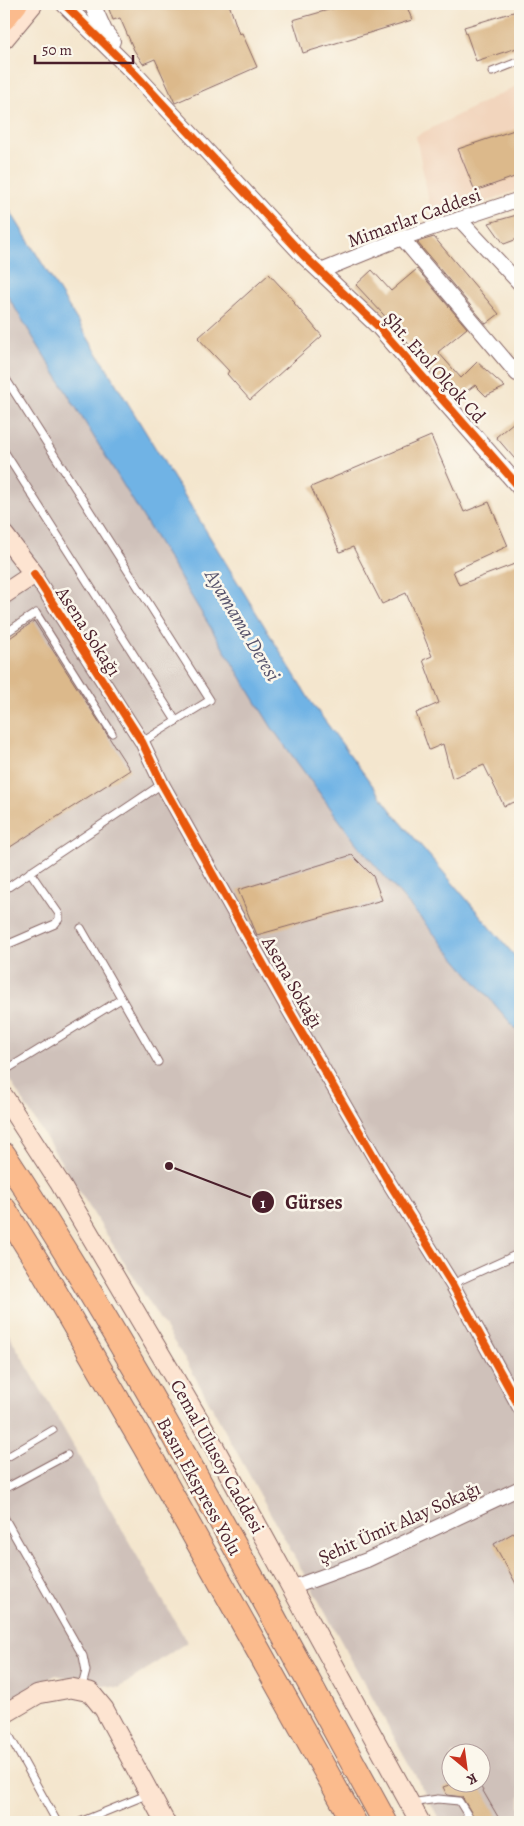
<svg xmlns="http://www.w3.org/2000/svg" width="524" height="1826" font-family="Alegreya,serif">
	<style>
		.built { fill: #f2d5bd }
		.industrial { fill: #cfc1ba; fill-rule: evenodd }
		.water { fill: #6fb3e5; stroke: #5c6988 }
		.building { fill: #dcb98b }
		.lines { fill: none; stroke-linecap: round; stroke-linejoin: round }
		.service-casing { stroke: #866564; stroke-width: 9 }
		.minor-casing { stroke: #866564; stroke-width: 16 }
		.tertiary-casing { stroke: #866564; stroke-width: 18 }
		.secondary-casing { stroke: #866564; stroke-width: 21 }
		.primary-casing { stroke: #866564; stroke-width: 23 }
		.motorway-casing { stroke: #866564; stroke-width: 26 }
		.service { stroke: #fff; stroke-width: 7 }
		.minor { stroke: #fff; stroke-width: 14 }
		.tertiary { stroke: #fff; stroke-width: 16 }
		.secondary { stroke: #fde4d1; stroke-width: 19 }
		.primary { stroke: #fbbb8d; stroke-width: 21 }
		.motorway { stroke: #fbbb8d; stroke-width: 24 }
		.cycleway-casing { stroke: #fbf7ec; stroke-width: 11 }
		.cycleway { stroke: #e8590c; stroke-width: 8 }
		.labels { text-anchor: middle; stroke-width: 5; stroke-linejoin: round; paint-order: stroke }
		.street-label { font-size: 19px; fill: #4a1f2b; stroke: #fbf7ec }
		.water-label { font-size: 20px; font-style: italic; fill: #57536c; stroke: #fbf7ec }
		.leader { fill: none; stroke: #4a1f2b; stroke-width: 2 }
		.callout-dot { fill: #4a1f2b; stroke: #fbf7ec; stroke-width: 2 }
		.mark-label { font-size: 15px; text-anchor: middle; font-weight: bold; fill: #fff }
		.callout-label { font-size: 20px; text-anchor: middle; font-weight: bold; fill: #4a1f2b; stroke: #fbf7ec; stroke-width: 5; stroke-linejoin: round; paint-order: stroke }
	</style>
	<rect width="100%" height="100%" fill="#fbf7ec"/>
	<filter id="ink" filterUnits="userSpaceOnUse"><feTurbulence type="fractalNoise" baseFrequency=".02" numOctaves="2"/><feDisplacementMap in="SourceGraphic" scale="10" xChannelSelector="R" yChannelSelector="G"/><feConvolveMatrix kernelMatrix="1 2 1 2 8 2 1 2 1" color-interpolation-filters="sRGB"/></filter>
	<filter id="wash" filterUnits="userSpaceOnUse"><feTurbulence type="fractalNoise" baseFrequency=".0096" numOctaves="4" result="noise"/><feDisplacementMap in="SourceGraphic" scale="20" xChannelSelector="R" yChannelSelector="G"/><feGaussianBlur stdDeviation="1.12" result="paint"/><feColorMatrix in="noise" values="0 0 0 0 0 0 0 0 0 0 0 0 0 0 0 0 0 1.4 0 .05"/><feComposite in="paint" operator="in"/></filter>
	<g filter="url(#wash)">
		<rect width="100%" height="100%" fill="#f4e6ce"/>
		<path class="built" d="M520 84V189L433 222 416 136Z"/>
		<g class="industrial">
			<path d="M4 290 272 728 356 843 520 1034V1822H441L189 1366 4 1071ZM452 1754H482V1784H452Z"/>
			<path d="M4 1326 187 1642 119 1688 56 1675 4 1703Z"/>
		</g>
		<path class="water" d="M4 201 311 702 393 813 520 962V1034L356 843 272 728 4 290Z"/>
		<g id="blocks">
			<g class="building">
				<path d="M107 4H229L239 34 242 33 257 67 175 103 155 59 143 64 134 50 120 18 113 20Z"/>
				<path d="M349 4H406L412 20 303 53 293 20Z"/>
				<path d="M520 10V47L476 61 464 27Z"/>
				<path d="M520 128V175L475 191 458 149Z"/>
				<path d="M520 214V238L504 244 489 223Z"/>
				<path d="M434 237 499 314 486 324 417 242Z"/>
				<path d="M417 269 467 328 438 352 461 378 477 362 505 387 486 396 475 385 456 399 383 314 356 285 372 270 391 291Z"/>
				<path d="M269 274 295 302 294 303 322 336 250 400 227 374 229 371 198 338Z"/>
				<path d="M520 417V465L496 437Z"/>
				<path d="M431 436 464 512 489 502 508 546 453 571 459 585 520 562V800L504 806 484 765 452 778 443 744 429 750 416 713 439 703 423 660 432 656 406 593 382 604 353 547 340 552 311 487Z"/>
				<path d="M34 621 130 770 4 851V642Z"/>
				<path d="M352 855 373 876 382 900 257 935 238 890Z"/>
				<path d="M520 1529V1591L494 1544Z"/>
				<path d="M452 1784H479L501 1822H477L462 1797 447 1795 443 1787Z"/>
			</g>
		</g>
	</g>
	<g filter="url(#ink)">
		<use href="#blocks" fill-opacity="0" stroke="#866564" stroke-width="1"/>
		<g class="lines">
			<defs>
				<g id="service">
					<path d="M492 72 520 61"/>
					<path d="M4 376 210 700 142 742"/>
					<path d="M4 451 176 721"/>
					<path d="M4 634 36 613 112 733"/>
					<path d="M4 890 162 784"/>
					<path d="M81 928 158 1062"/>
					<path d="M4 946 55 924 59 919V914L30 872"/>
					<path d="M4 1071 121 999"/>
					<path d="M452 1284 520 1253"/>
					<path d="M4 1459 53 1430"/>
					<path d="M4 1489 67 1455"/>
					<path d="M4 1517 83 1656 86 1671 81 1690"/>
					<path d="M4 1726 57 1822"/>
					<path d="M410 1803 438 1799 459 1801 472 1822"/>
					<path d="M80 1822 149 1794"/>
				</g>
				<g id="minor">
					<path d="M459 219 520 284"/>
					<path d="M402 238 517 374"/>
					<path d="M321 271 402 238 520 199"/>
					<path d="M34 574 142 742 162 784 289 1010 388 1181 452 1284 520 1408"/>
					<path d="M291 1588 367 1560 520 1488"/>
				</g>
				<g id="tertiary">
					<path d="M64 4 135 74 304 256 379 327 520 488"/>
					<path d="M92 4 104 31 112 41"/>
				</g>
				<g id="secondary">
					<path d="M4 39 33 4"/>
					<path d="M4 535 34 574 4 594"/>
					<path d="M4 1097 59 1182 205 1430 420 1822"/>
					<path d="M4 1714 38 1694 71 1688 90 1692 104 1709 165 1822"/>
				</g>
				<path id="primary" d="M4 20 17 4"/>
				<g id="motorway">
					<path d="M4 1155C144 1369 262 1598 385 1822"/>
					<path d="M4 1209 41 1268 145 1447 354 1822"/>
				</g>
			</defs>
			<use href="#service" class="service-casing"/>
			<use href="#minor" class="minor-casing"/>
			<use href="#tertiary" class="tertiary-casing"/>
			<use href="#secondary" class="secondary-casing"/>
			<use href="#primary" class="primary-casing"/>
			<use href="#motorway" class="motorway-casing"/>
			<use href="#service" class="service"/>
			<use href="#minor" class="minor"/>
			<use href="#tertiary" class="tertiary"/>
			<use href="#secondary" class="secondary"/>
			<use href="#primary" class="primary"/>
			<use href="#motorway" class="motorway"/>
			<defs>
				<g id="cycleway">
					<path d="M64 4 135 74 304 256 379 327 520 488"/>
					<path d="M34 574 142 742 162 784 289 1010 388 1181 452 1284 520 1408"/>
				</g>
			</defs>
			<use href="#cycleway" class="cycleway-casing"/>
			<use href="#cycleway" class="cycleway"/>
		</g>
	</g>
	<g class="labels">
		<g class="street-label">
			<text transform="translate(414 217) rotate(-20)" y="7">Mimarlar Caddesi</text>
			<text transform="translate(435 367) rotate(48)" y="7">Şht. Erol Olçok Cd</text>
			<text transform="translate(89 631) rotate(57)" y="7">Asena Sokağı</text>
			<text transform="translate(293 982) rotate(60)" y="7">Asena Sokağı</text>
			<text transform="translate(218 1456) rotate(61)" y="7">Cemal Ulusoy Caddesi</text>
			<text transform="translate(200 1486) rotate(61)" y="7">Basın Ekspress Yolu</text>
			<text transform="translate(399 1522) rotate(-24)" y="7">Şehit Ümit Alay Sokağı</text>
		</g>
		<g class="water-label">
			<text transform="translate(243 625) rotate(59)" y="7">Ayamama Deresi</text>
		</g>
	</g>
	<path class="leader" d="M169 1166L263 1202"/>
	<g class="callout-dot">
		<circle cx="169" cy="1166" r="5"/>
		<circle cx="263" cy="1202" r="12"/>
	</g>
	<g class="mark-label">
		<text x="263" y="1208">1</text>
	</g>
	<g class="callout-label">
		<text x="314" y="1209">Gürses</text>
	</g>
	<rect width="524" height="1826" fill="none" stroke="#fbf7ec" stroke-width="20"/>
	<g transform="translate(466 1768) rotate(151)"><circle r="24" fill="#fbf7ec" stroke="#b4a19f"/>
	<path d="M0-4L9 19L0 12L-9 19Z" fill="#c8321e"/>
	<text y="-8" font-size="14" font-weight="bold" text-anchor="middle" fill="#4a1f2b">K</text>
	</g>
	<path d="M35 55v8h98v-8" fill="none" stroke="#4a1f2b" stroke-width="2.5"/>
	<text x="42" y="55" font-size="15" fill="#4a1f2b" stroke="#fbf7ec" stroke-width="4" paint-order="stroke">50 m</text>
</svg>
